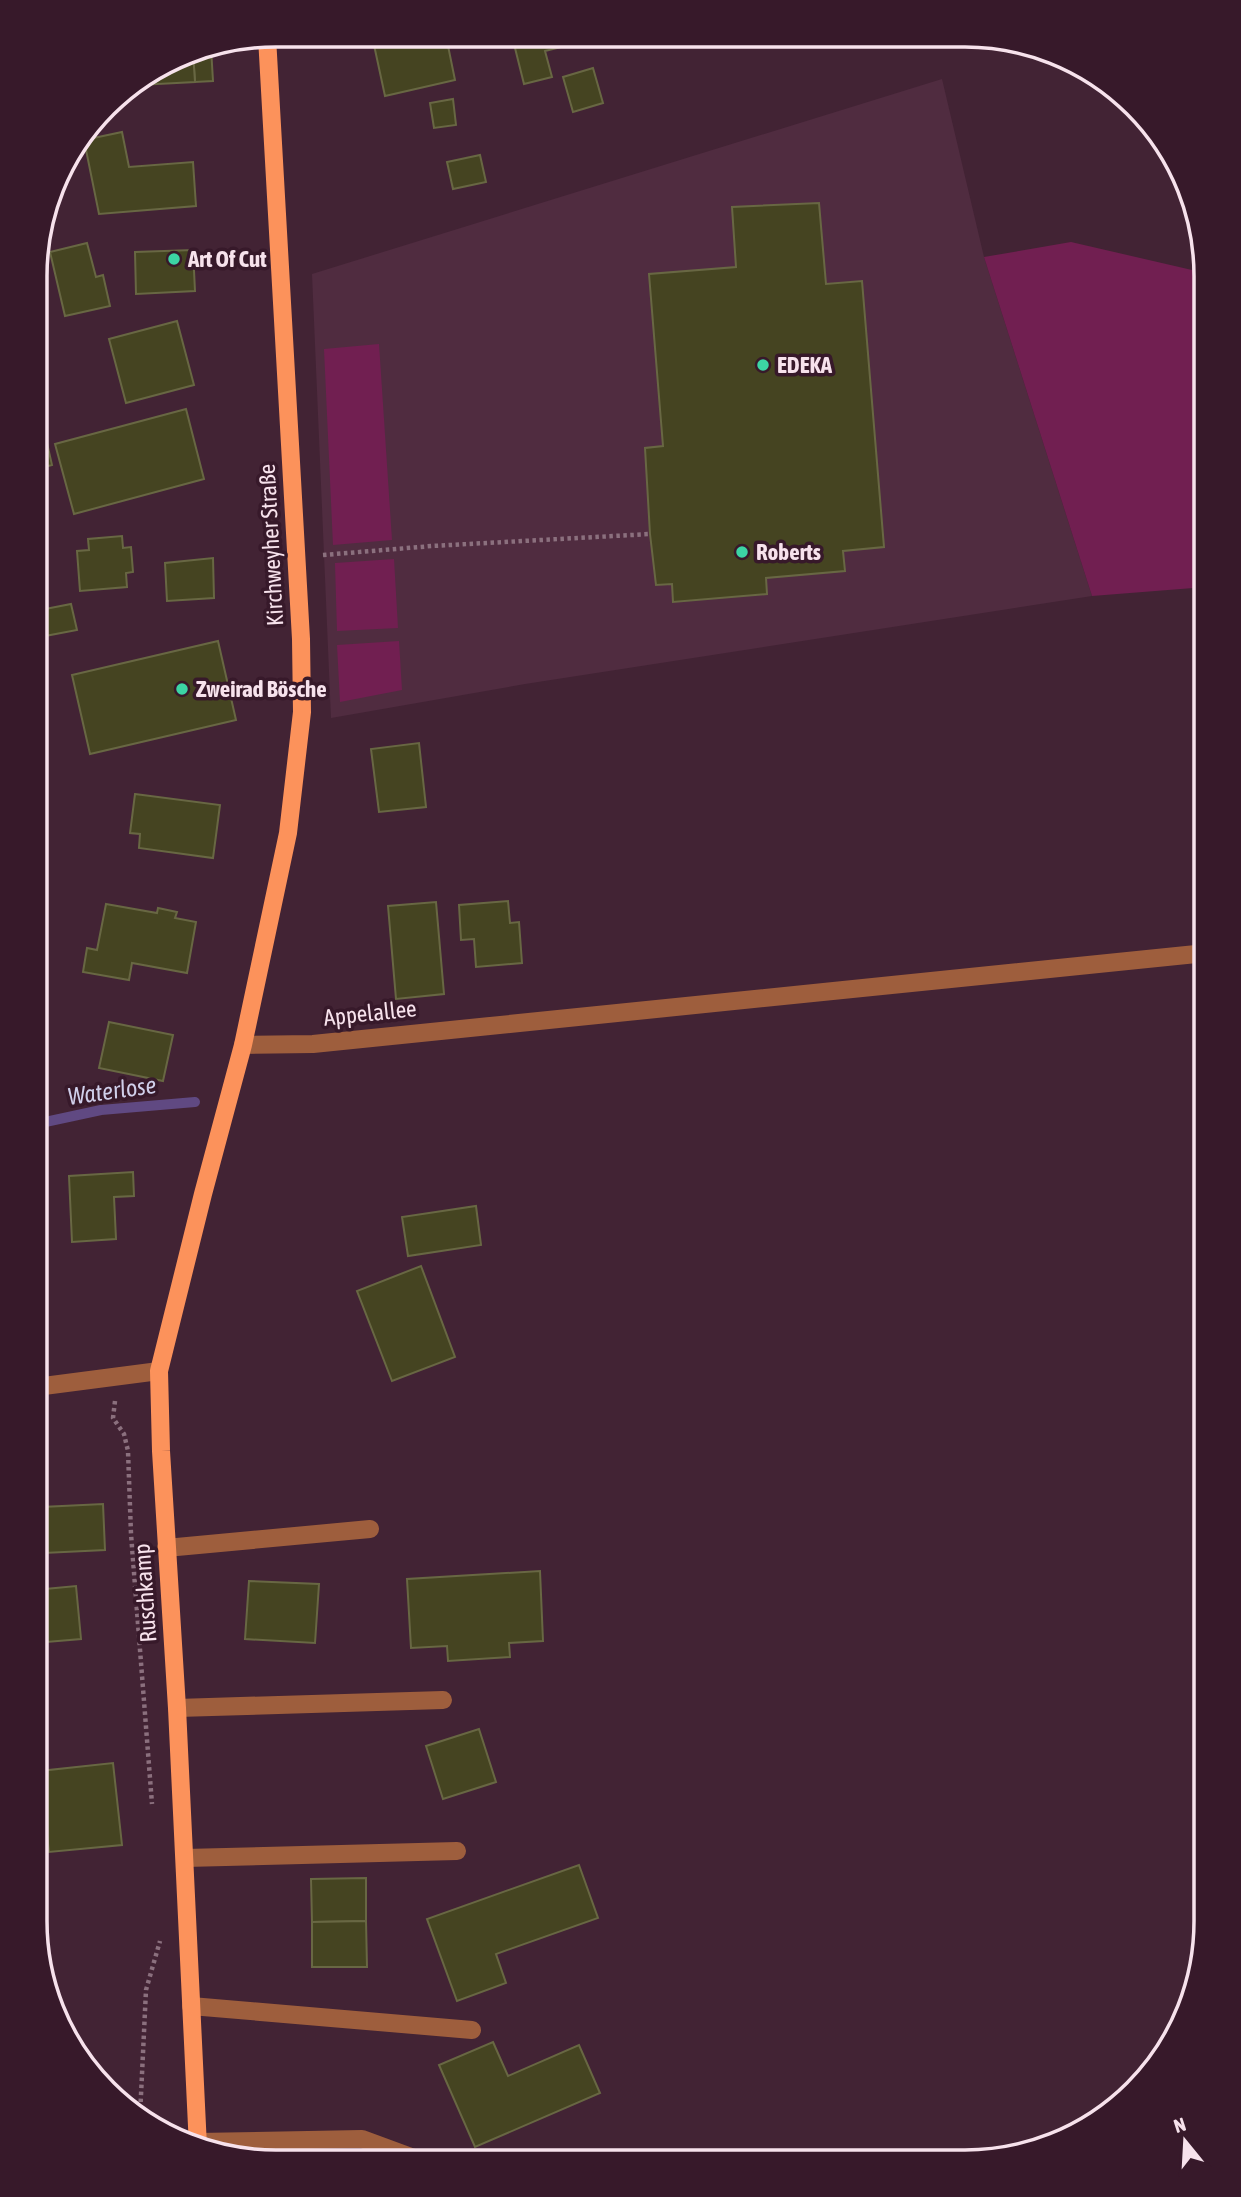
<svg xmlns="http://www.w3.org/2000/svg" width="1241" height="2197" font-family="'Asap Condensed',sans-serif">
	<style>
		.built { fill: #502c40 }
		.green { fill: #711f51 }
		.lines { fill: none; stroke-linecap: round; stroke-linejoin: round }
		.stream { stroke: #604982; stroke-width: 10 }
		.building { fill: #454421; stroke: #686743; stroke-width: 2 }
		.path { stroke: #8b707e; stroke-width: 4.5; stroke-dasharray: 3.5 3.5; stroke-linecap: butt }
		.minor { stroke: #9e5e3d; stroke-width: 18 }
		.major { stroke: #fc925b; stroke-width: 18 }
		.poi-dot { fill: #3cd4a4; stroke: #37192a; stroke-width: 2.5 }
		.labels { text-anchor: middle; stroke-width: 7; stroke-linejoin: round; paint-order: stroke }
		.poi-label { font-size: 23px; font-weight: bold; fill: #f7e2ec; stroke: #37192a; text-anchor: start }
		.street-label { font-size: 23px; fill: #f7e2ec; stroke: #37192a }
		.water-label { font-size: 24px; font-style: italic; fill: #d0cfea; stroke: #37192a }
		.rim { fill: none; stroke: #f7e2ec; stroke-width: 3.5 }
	</style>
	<rect width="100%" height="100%" fill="#422334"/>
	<path class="built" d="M942 79 984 257 1092 596 525 684 331 718 312 274Z"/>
	<g class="green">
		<path d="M1071 242 1205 273 1206 587 1092 596 984 257Z"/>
		<path d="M379 344 392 540 333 545 324 349Z"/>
		<path d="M394 559 398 628 337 631 335 563Z"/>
		<path d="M399 641 402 690 340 702 337 645Z"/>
	</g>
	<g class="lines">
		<path class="stream" d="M36 1124 101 1110 195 1102"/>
	</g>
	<g class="building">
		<path d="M413 36H446L455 80 385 96 374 45Z"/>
		<path d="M512 36 567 37 569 45 545 51 552 77 524 84Z"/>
		<path d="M211 48 213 81 195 82 193 52Z"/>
		<path d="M193 52 195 82 139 85V81L184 53Z"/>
		<path d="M593 68 603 103 573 112 563 77Z"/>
		<path d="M453 99 456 125 434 128 430 103Z"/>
		<path d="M122 132 129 167 193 162 196 206 99 214 84 140Z"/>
		<path d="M480 155 486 182 453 189 447 162Z"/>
		<path d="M819 203 826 284 862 281 884 547 843 551 845 571 766 578 767 594 673 602 672 584 656 585 650 534 645 448 663 446 649 274 736 267 732 207Z"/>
		<path d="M87 243 96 277 103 275 110 306 65 316 50 252Z"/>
		<path d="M193 250 195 291 136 294 135 252Z"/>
		<path d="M177 321 194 385 126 403 109 339Z"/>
		<path d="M39 408 52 465 37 469V409Z"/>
		<path d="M186 409 204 479 74 514 55 444Z"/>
		<path d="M122 536 123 548 131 547 133 572 126 573 127 587 80 591 77 551 89 550 88 539Z"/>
		<path d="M213 558 214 598 167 601 165 563Z"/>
		<path d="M71 604 77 630 45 636 40 610Z"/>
		<path d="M218 641 236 720 90 754 72 675Z"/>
		<path d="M419 743 426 807 379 812 371 749Z"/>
		<path d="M135 794 220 805 213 858 139 848 140 834 130 833Z"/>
		<path d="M508 901 510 923 519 922 522 963 476 967 474 939 461 940 459 905Z"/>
		<path d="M436 902 444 994 396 999 388 906Z"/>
		<path d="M106 904 157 913 158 908 177 912 175 918 196 922 187 973 132 963 129 980 83 972 87 948 97 950Z"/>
		<path d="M109 1022 173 1035 163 1081 99 1068Z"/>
		<path d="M133 1172 134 1196 114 1197 116 1239 72 1242 69 1176Z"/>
		<path d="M476 1206 481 1245 408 1256 402 1217Z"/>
		<path d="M421 1266 455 1357 392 1381 357 1291Z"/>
		<path d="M36 1448 42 1523 35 1524Z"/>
		<path d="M103 1504 105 1550 44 1553 42 1507Z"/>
		<path d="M540 1571 543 1641 509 1643 510 1657 448 1661 447 1646 411 1648 407 1579Z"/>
		<path d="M249 1581 319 1584 315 1643 245 1639Z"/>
		<path d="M76 1586 81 1639 35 1643V1590Z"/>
		<path d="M479 1729 496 1782 443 1799 426 1746Z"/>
		<path d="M113 1763 122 1845 49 1852 40 1771Z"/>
		<path d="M579 1865 598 1918 496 1954 506 1983 457 2001 427 1919Z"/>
		<path d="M366 1878V1921L312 1922 311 1879Z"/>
		<path d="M35 1909H37L48 1991 35 1920Z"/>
		<path d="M366 1921 367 1967H312V1922Z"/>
		<path d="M493 2042 508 2076 579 2045 600 2093 475 2147 439 2065Z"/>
	</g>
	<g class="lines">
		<g class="path">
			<path d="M323 555 432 546 650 534"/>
			<path d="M115 1401 113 1418 124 1434 128 1451 131 1534 152 1804"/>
			<path d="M140 2116 146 1990 160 1941"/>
		</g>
		<g class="minor">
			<path d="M243 1045 313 1044 1206 953"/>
			<path d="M36 1387 159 1371"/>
			<path d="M166 1548 370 1529"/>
			<path d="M177 1708 443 1700"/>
			<path d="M185 1858 457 1851"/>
			<path d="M191 2006 472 2030"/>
			<path d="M197 2142 362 2139 419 2160"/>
		</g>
		<path class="major" d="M198 2147 177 1708 161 1451 159 1371 203 1194 243 1045 288 833 302 712 301 639 267 37"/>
	</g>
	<g class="poi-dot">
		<circle cx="174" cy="259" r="7"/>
		<circle cx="763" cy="365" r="7"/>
		<circle cx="742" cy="552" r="7"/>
		<circle cx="182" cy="689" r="7"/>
	</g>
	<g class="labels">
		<g class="poi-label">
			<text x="188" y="267">Art Of Cut</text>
			<text x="777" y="373">EDEKA</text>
			<text x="756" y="560">Roberts</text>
			<text x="196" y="697">Zweirad Bösche</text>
		</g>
		<g class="street-label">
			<text transform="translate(271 545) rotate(-93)" y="8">Kirchweyher Straße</text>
			<text transform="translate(370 1013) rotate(-6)" y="8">Appelallee</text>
			<text transform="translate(145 1593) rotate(-94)" y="8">Ruschkamp</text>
		</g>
		<g class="water-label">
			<text transform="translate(112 1091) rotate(-8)" y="8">Waterlose</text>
		</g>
	</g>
	<path d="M0 0H1241V2197H0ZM276 47H965A229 229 0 0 1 1194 276V1921A229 229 0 0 1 965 2150H276A229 229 0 0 1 47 1921V276A229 229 0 0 1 276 47Z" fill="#37192a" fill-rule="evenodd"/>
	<path class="rim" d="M276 47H965A229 229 0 0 1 1194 276V1921A229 229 0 0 1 965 2150H276A229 229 0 0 1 47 1921V276A229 229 0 0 1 276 47Z"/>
	<g transform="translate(1185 2141) rotate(342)" stroke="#37192a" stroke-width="5" paint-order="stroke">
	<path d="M0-5L12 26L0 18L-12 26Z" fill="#f7e2ec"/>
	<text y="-10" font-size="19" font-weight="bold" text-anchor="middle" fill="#f7e2ec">N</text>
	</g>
</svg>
